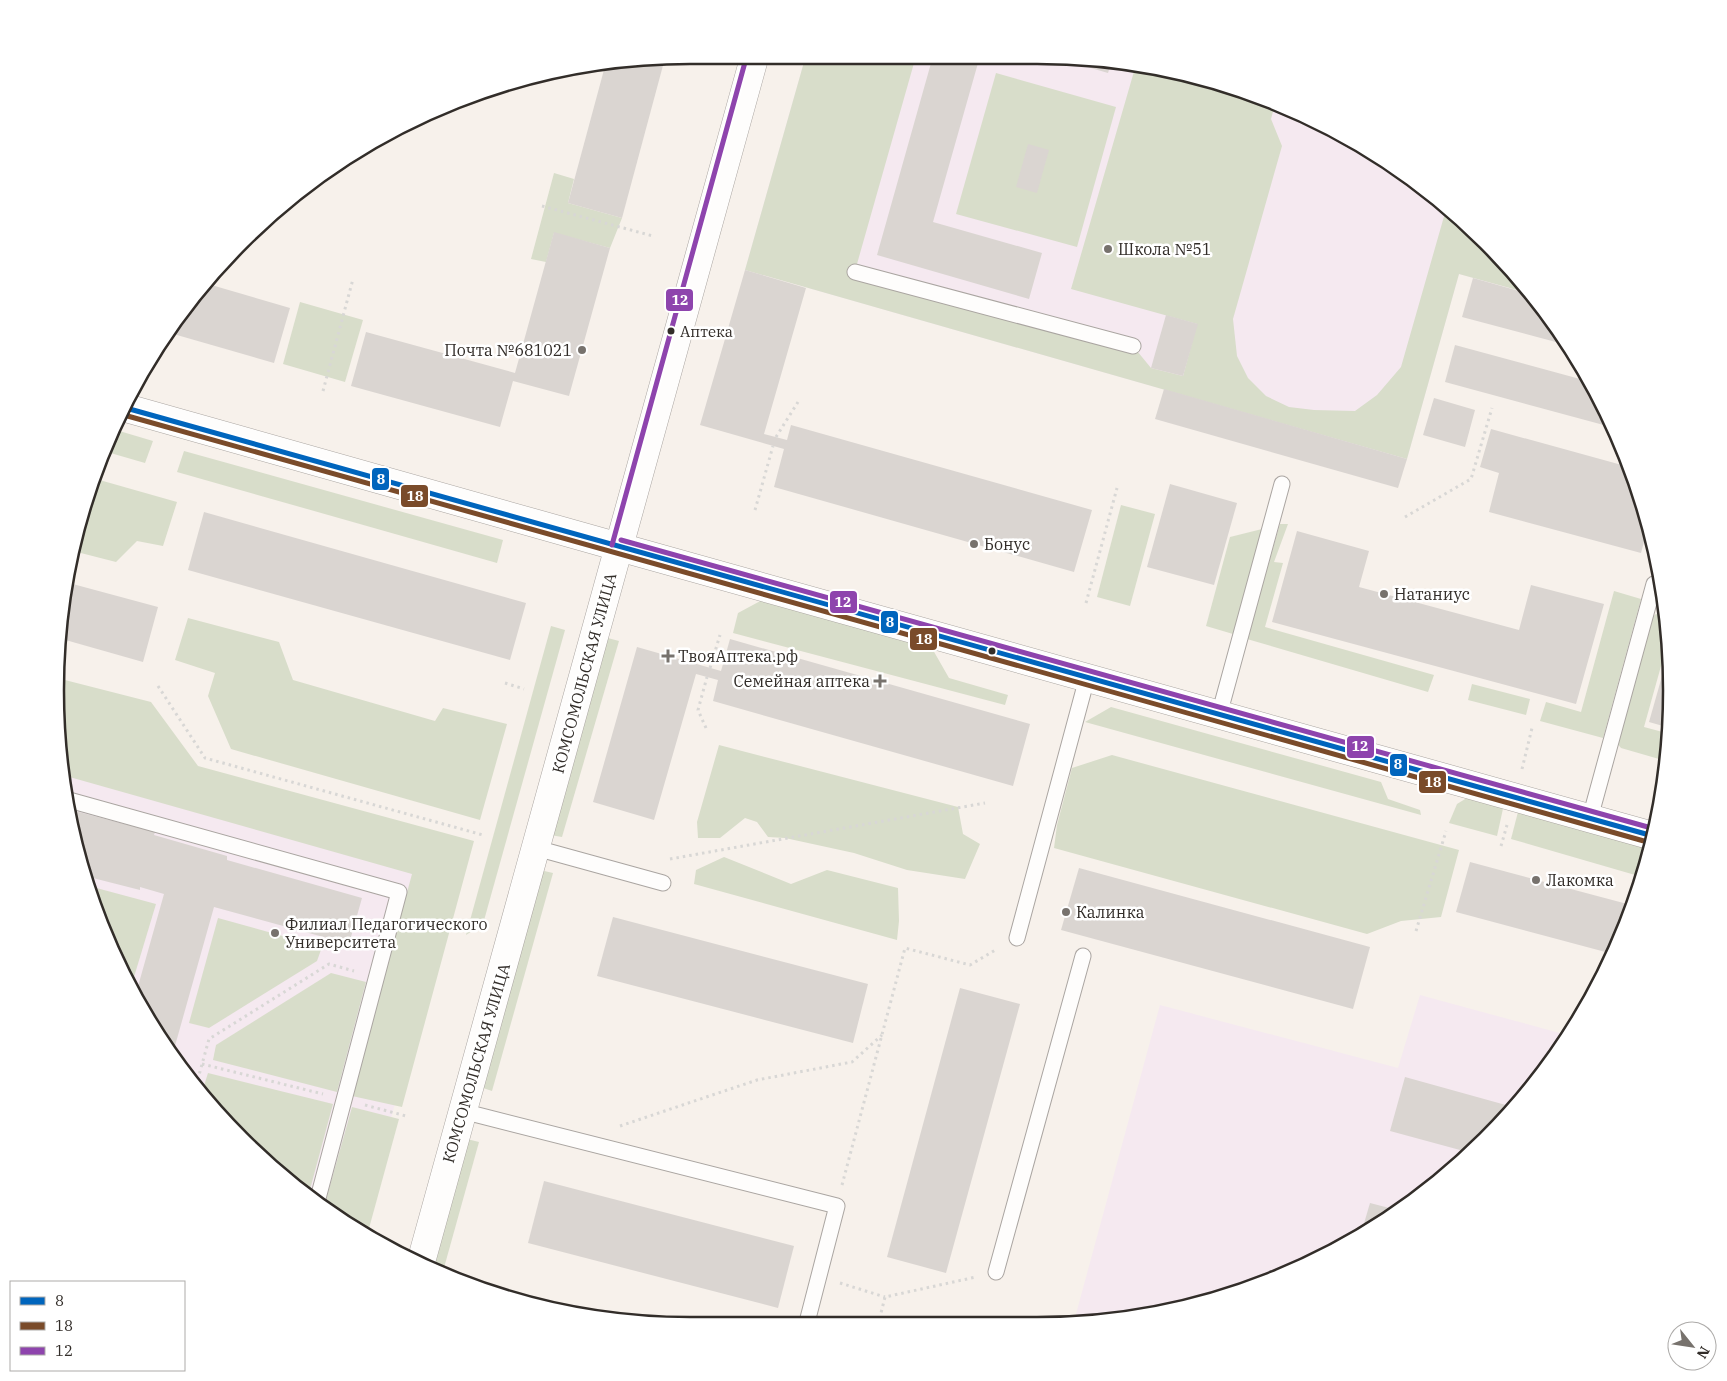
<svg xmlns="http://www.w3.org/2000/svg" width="1727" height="1381" font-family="'IBM Plex Serif',serif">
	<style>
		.education { fill: #f5e9f0 }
		.green { fill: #d8ddca }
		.building { fill: #dad5d1 }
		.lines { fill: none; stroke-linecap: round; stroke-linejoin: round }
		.service-casing { stroke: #aaa5a1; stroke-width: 17 }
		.tertiary-casing { stroke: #aaa5a1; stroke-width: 29 }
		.path { stroke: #d8d7d5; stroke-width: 3; stroke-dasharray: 2.5 4; stroke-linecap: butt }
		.service { stroke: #fefdfc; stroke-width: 15 }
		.tertiary { stroke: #fefdfc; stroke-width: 28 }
		.bus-1-casing { stroke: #fff; stroke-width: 9 }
		.bus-2-casing { stroke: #fff; stroke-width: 9 }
		.bus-3-casing { stroke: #fff; stroke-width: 9 }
		.bus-1 { stroke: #0065bd; stroke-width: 5 }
		.bus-2 { stroke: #7a4b2a; stroke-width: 5 }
		.bus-3 { stroke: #8e44ad; stroke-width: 5 }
		.poi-dot { fill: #77726d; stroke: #fff; stroke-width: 2 }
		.bus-dot { fill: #322d29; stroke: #fff; stroke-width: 2 }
		.labels { text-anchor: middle; stroke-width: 5; stroke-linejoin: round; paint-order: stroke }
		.bus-label { font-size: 15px; fill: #322d29; stroke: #fff; text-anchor: start }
		.poi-label { font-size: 16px; fill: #322d29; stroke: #fff; text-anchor: start }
		.street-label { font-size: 16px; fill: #322d29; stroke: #fff }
		.rim { fill: none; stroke: #322d29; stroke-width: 2.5 }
		.line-badge { stroke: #fff; stroke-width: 2 }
		.badge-label { font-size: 14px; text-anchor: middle; font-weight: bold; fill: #fff }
	</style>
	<rect width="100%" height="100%" fill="#f7f1eb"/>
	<g class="education">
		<path d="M806 55 1078 56 1241 89 1354 140 1455 213 1514 272 1530 294 1459 274 1407 459 745 270Z"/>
		<path d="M63 752 462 859 361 1228 304 1195 213 1109 140 1008 77 855Z"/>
		<path d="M1420 995 1567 1035 1540 1078 1455 1168 1354 1241 1241 1292 1073 1325 1160 1005 1398 1068Z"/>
	</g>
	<g class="green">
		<path d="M806 55 916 56 855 271 1133 346 1151 368 1183 376 1197 324 1071 289 1135 68 1241 89 1275 104 1271 119 1282 146 1233 319 1237 356 1248 378 1266 396 1289 407 1314 410 1355 411 1377 395 1401 367 1447 206 1455 213 1514 272 1520 279 1517 290 1459 274 1407 459 745 270Z"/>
		<path d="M996 73 1116 107 1077 247 956 214Z"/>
		<path d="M554 173 574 179 568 203 622 218 610 248 554 233 546 262 531 259Z"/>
		<path d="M300 302 363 320 345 382 283 364Z"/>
		<path d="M116 430 153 441 145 463 107 452Z"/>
		<path d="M184 451 503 540 497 563 177 472Z"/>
		<path d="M96 479 177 502 163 546 137 541 116 562 73 551 77 526Z"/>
		<path d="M1121 505 1155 514 1130 606 1097 597Z"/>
		<path d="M1280 524H1288L1274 562 1283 563 1265 627 1434 675 1428 692 1247 639Z"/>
		<path d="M1262 529 1233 634 1206 626 1230 537Z"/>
		<path d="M1614 591 1641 599 1603 738 1540 721 1546 702 1581 712Z"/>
		<path d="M764 599 929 643 949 678 1008 695 1005 705 733 633 738 613Z"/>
		<path d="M1656 614 1667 617 1668 641 1644 727 1670 734 1666 761 1621 748 1617 743 1650 619Z"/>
		<path d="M188 618 279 642 293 680 435 721 443 708 507 724 480 820 231 749 208 696 215 673 175 660Z"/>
		<path d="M551 626 565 630 483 924 466 935Z"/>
		<path d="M604 637 619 641 562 837 550 835Z"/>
		<path d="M57 678 151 702 198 766 474 841 402 1107 352 1096 412 874 66 776 55 690Z"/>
		<path d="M1472 684 1530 699 1526 715 1468 700Z"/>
		<path d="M1111 707 1381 782 1388 799 1420 810 1421 815 1085 722Z"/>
		<path d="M719 745 958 807 963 834 980 844 965 879 907 870 854 853 785 838 768 837 757 822 745 818 720 838H698L697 822Z"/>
		<path d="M1112 755 1459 850 1441 917 1401 921 1367 934 1054 848 1057 825 1072 768Z"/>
		<path d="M1470 796 1504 804 1497 836 1449 823 1457 804Z"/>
		<path d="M1519 808 1652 846 1650 855 1642 877 1511 839Z"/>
		<path d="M724 857 791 884 827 870 898 888 899 921 897 940 694 884 696 870Z"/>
		<path d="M540 870 553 873 492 1091 480 1087Z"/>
		<path d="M89 886 156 904 131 987Z"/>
		<path d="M218 918 322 947 317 961 209 1028 189 1023Z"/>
		<path d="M331 973 366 982 337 1092 213 1060 216 1045Z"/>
		<path d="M208 1073 333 1104 308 1197 213 1109 203 1089Z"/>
		<path d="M352 1107 399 1119 368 1232 324 1207Z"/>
		<path d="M467 1139 479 1142 442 1275 430 1267Z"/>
	</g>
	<g class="building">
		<path d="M933 56H980L933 222 1042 253 1029 299 877 255Z"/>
		<path d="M1050 56H1078L1111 63 1108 73Z"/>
		<path d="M665 58 622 218 568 203 605 66Z"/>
		<path d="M1028 144 1049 150 1037 193 1016 187Z"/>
		<path d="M554 232 610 248 569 396 513 381 500 427 351 386 366 332 515 373Z"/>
		<path d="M745 270 806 288 764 434 787 440 791 425 1092 510 1074 572 774 487 784 449 700 425Z"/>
		<path d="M1473 278 1530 294 1567 345 1462 317Z"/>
		<path d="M208 284 290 308 274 363 170 333Z"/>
		<path d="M1166 315 1198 324 1183 376 1151 368Z"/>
		<path d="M1455 345 1591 382 1611 427 1445 382Z"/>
		<path d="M1164 389 1407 459 1398 488 1155 419Z"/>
		<path d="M1434 398 1475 410 1465 447 1423 435Z"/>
		<path d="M1491 429 1629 467 1638 486 1641 497 1637 510 1644 512 1648 527 1641 553 1489 512 1499 473 1480 467Z"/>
		<path d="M1170 484 1237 503 1214 585 1147 567Z"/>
		<path d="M204 512 526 603 510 660 188 570Z"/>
		<path d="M1297 531 1369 551 1359 587 1519 630 1531 585 1604 604 1576 704 1272 622Z"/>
		<path d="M69 583 158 607 143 662 62 639Z"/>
		<path d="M730 639 1030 724 1013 786 713 701 718 680 696 674 654 820 593 802 637 647 721 671Z"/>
		<path d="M1668 655 1670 728 1649 722Z"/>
		<path d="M71 810 155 832 154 835 227 856V860L362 898 349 944 214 907 173 1053 140 1008 135 997 164 894 140 887V890L85 876 77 855Z"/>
		<path d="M1470 862 1631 905 1613 954 1456 912Z"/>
		<path d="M1079 868 1370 947 1353 1009 1061 930Z"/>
		<path d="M613 917 868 984 853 1043 597 976Z"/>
		<path d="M960 988 1020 1004 946 1273 887 1257Z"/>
		<path d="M1405 1077 1513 1107 1456 1168 1460 1150 1390 1131Z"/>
		<path d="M544 1181 794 1246 778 1308 528 1243Z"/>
		<path d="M1370 1203 1397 1210 1360 1237Z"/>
	</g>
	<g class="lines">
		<defs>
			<g id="service">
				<path d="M855 272 1133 346"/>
				<path d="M1219 715 1282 484"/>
				<path d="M69 800 399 892 317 1202"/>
				<path d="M1590 818 1654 584"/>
				<path d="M536 848 663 883"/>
				<path d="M1017 938 1087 678"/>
				<path d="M462 1111 837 1206 806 1326"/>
				<path d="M996 1272 1083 956"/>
			</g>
			<g id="tertiary">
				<path d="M126 408 619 547 1653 836"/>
				<path d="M421 1262 755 55"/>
			</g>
		</defs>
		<use href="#service" class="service-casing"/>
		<use href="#tertiary" class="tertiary-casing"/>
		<g class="path">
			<path d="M542 206 653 236"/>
			<path d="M323 391 353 279"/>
			<path d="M776 437 798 402"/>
			<path d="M755 510 773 446"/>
			<path d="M1405 517 1471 479 1492 408"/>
			<path d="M1086 603 1117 488"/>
			<path d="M710 668 720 635"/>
			<path d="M505 683 524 689"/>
			<path d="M158 686 205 758 483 835"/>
			<path d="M706 728 698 710 707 677"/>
			<path d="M1522 769 1532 728"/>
			<path d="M1501 846 1507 825"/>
			<path d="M670 859 985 803"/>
			<path d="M1416 931 1446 831"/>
			<path d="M202 1064 323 1094"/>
			<path d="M196 1086 209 1039 329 964 354 971"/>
			<path d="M365 1105 406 1116"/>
			<path d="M620 1126 757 1080 852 1062 882 1035"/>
			<path d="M842 1185 905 948 970 965 997 949"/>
			<path d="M840 1283 885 1297"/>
			<path d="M878 1325 885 1297 976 1277"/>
			<path d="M775 1326 784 1323"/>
		</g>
		<use href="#service" class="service"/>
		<use href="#tertiary" class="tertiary"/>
		<defs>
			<path id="bus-1" d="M126 408 1653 836"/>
			<path id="bus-2" d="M124 415 1651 843"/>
			<g id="bus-3">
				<path d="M621 540 1655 829"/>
				<path d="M612 545 747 55"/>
			</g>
		</defs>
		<use href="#bus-1" class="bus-1-casing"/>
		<use href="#bus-2" class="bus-2-casing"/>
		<use href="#bus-3" class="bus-3-casing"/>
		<use href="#bus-1" class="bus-1"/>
		<use href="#bus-2" class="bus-2"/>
		<use href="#bus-3" class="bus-3"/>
	</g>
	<g class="poi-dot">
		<circle cx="1108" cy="249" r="5"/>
		<circle cx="582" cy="350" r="5"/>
		<circle cx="974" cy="544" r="5"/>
		<circle cx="1384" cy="594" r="5"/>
		<path d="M665.5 648.5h5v5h5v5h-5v5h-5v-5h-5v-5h5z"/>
		<path d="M877.5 673.5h5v5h5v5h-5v5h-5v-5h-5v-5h5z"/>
		<circle cx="1536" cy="880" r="5"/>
		<circle cx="1066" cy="912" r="5"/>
		<circle cx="275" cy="933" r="5"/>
	</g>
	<g class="bus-dot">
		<circle cx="671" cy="331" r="4.5"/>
		<circle cx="992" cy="651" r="4.5"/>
	</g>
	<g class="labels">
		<g class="bus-label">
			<text x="680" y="337">Аптека</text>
		</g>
		<g class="poi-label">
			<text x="1118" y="255">Школа №51</text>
			<text x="572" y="356" text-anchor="end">Почта №681021</text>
			<text x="984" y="550">Бонус</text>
			<text x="1394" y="600">Натаниус</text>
			<text x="678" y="662">ТвояАптека.рф</text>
			<text x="870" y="687" text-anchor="end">Семейная аптека</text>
			<text x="1546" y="886">Лакомка</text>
			<text x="1076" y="918">Калинка</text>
			<text x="285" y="930">Филиал Педагогического<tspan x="285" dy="18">Университета</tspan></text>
		</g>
		<g class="street-label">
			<text transform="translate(584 673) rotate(-75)" y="6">КОМСОМОЛЬСКАЯ УЛИЦА</text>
			<text transform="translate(476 1063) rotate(-74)" y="6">КОМСОМОЛЬСКАЯ УЛИЦА</text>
		</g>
	</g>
	<path d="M0 0H1727V1381H0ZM690 64H1037A626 626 0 0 1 1663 690V691A626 626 0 0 1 1037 1317H690A626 626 0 0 1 64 691V690A626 626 0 0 1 690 64Z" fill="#fff" fill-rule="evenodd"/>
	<path class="rim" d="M690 64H1037A626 626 0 0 1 1663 690V691A626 626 0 0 1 1037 1317H690A626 626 0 0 1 64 691V690A626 626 0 0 1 690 64Z"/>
	<g class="line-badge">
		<rect x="665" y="288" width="29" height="24" rx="5" fill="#8e44ad"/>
		<rect x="371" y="467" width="19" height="24" rx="5" fill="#0065bd"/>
		<rect x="400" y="484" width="29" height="24" rx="5" fill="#7a4b2a"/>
		<rect x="829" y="590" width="29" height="24" rx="5" fill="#8e44ad"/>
		<rect x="880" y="610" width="19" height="24" rx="5" fill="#0065bd"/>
		<rect x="909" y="627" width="29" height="24" rx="5" fill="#7a4b2a"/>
		<rect x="1346" y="735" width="29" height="24" rx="5" fill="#8e44ad"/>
		<rect x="1389" y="753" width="19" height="24" rx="5" fill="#0065bd"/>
		<rect x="1418" y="770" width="29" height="24" rx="5" fill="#7a4b2a"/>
	</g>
	<g class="badge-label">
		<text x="680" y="305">12</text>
		<text x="381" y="484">8</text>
		<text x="415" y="501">18</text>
		<text x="843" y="607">12</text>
		<text x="890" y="627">8</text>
		<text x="924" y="644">18</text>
		<text x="1360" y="751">12</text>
		<text x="1398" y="769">8</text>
		<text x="1433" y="787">18</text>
	</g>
	<rect x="10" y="1281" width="175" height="90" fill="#ffffff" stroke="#adaba9"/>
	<rect x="20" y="1297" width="25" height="8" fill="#0065bd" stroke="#adaba9"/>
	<text x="55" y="1306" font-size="15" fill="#322d29">8</text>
	<rect x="20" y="1322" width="25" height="8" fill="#7a4b2a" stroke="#adaba9"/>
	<text x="55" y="1331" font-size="15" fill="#322d29">18</text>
	<rect x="20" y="1347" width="25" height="8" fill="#8e44ad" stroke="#adaba9"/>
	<text x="55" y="1356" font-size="15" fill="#322d29">12</text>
	<g transform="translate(1692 1346) rotate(120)"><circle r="24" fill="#ffffff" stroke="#adaba9"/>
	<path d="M0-4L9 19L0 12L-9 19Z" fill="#77726d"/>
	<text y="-8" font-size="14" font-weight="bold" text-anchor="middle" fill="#322d29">N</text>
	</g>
</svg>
